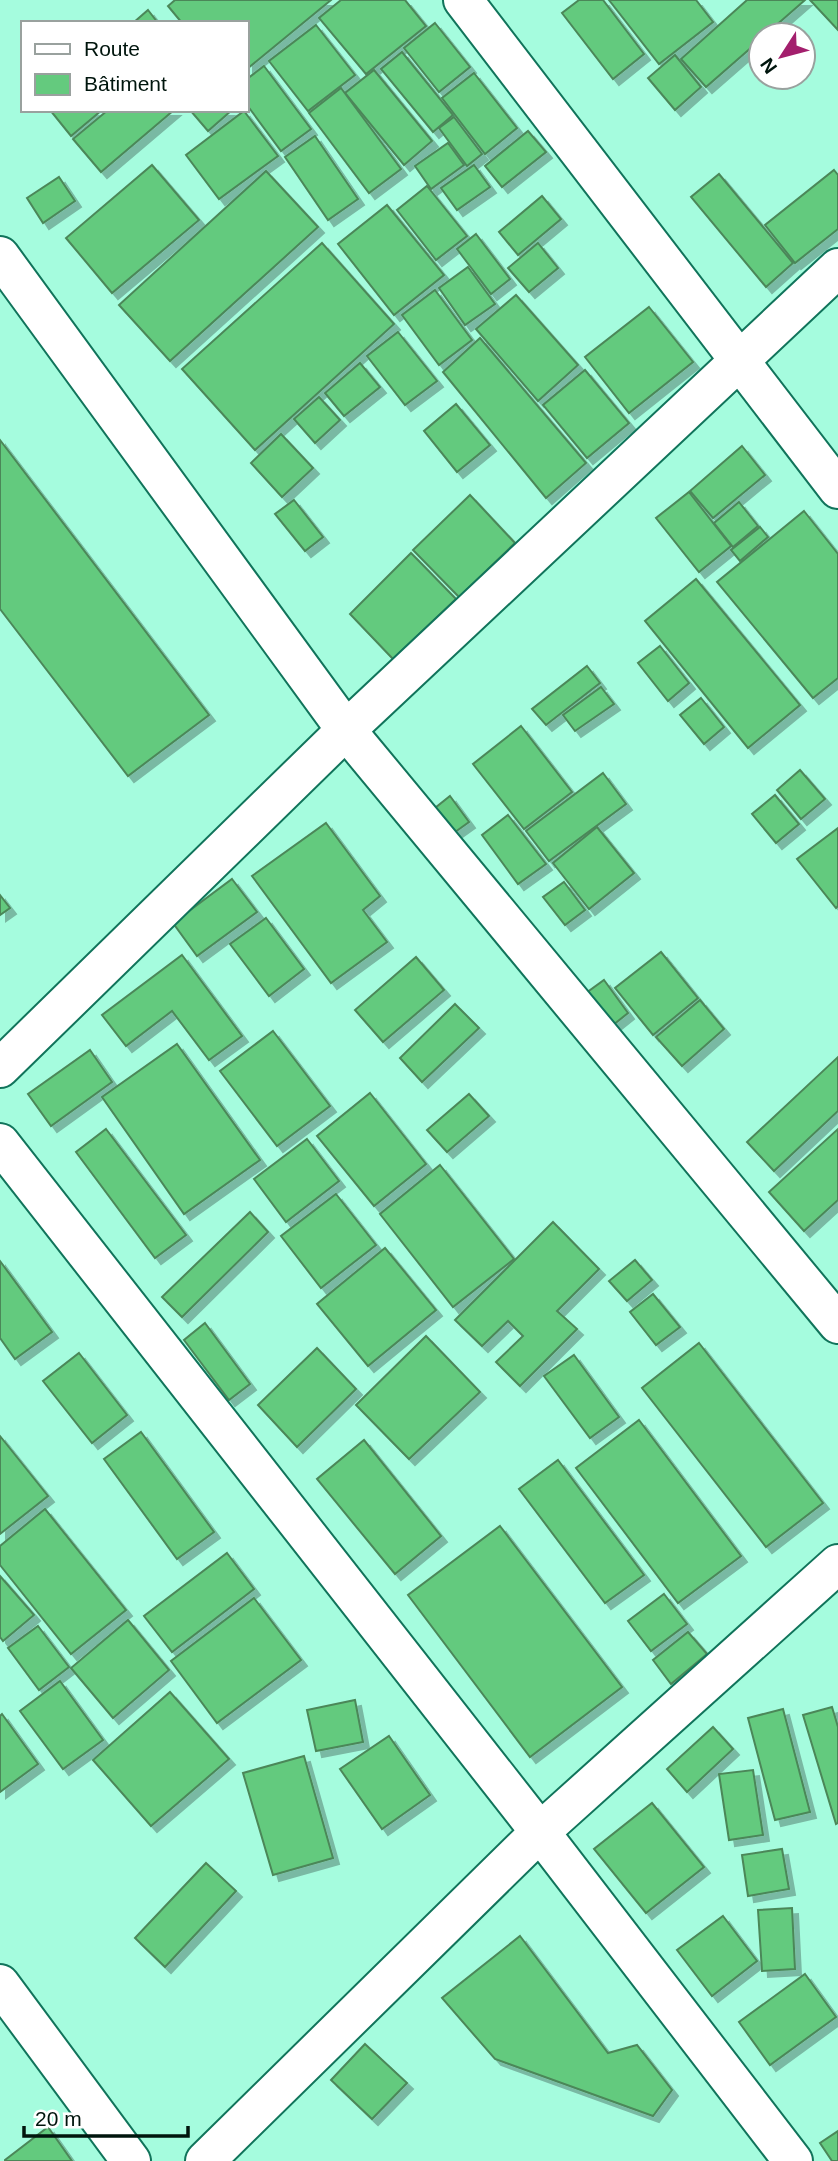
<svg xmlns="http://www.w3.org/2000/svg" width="838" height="2161" font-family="Helvetica,sans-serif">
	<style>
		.building { fill: #64ca7e; stroke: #4b8759; stroke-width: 2; filter: url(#shadow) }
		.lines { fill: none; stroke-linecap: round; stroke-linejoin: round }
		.street-casing { stroke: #11745b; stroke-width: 42 }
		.street { stroke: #fff; stroke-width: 38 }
	</style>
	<defs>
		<filter id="shadow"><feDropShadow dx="6" dy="6" stdDeviation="0" flood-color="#0004"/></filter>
	</defs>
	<rect width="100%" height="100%" fill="#a5fcde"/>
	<g class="building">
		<path d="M175 0H331L247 69V23H182L168 6Z"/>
		<path d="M341 0H405L426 26 366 74 319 18Z"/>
		<path d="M579 0H603L644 54 613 79 562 13Z"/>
		<path d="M609 0H696L713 22 659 64Z"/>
		<path d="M747 0H805L765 35H761V39L706 87 681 59Z"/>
		<path d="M810 0H838V30Z"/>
		<path d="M148 10 158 23H133Z"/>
		<path d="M435 23 470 67 439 92 404 48Z"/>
		<path d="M316 25 355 75 308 111 269 61Z"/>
		<path d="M402 52 453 115 433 132 381 69Z"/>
		<path d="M675 55 701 87 675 110 648 78Z"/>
		<path d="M264 66 311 129 281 151 247 105V79Z"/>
		<path d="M374 70 432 141 404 165 345 93Z"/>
		<path d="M474 73 517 128 485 154 442 98Z"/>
		<path d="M341 88 401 169 369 193 309 113Z"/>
		<path d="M50 110H102L71 136Z"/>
		<path d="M108 110H174L101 172 73 139Z"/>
		<path d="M190 110H232L208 131Z"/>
		<path d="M244 111 278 156 219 199 186 155Z"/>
		<path d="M454 117 482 154 467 166 439 128Z"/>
		<path d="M528 131 546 152 502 187 485 166Z"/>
		<path d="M315 136 358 199 328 220 285 157Z"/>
		<path d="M448 143 464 165 431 189 415 166Z"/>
		<path d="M152 165 199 220 112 293 66 238Z"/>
		<path d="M474 165 490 187 457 210 441 188Z"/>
		<path d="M834 170 838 175V229L795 263 765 225Z"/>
		<path d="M266 171 318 227 170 361 119 305Z"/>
		<path d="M719 174 793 263 766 287 691 197Z"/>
		<path d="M59 177 75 201 43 223 27 198Z"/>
		<path d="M427 186 467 236 436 260 397 210Z"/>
		<path d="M542 196 561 219 518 255 499 232Z"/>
		<path d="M387 205 444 275 394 315 338 244Z"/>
		<path d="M476 234 510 279 491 294 457 249Z"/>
		<path d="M322 243 394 324 255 450 182 369Z"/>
		<path d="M538 243 558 268 529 292 508 268Z"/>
		<path d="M468 267 495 304 465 325 439 288Z"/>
		<path d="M435 290 472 340 439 365 402 315Z"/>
		<path d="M516 295 578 365 538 401 476 329Z"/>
		<path d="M649 307 693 362 629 413 585 357Z"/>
		<path d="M398 332 437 381 405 405 367 356Z"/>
		<path d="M480 338 586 463 546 498 443 372Z"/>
		<path d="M360 363 380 387 344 416 325 393Z"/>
		<path d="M585 370 629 423 587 458 543 405Z"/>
		<path d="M319 397 340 420 315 443 294 419Z"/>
		<path d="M456 404 490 445 457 472 424 431Z"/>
		<path d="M281 434 313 468 282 497 251 463Z"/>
		<path d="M0 440 209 715 128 776 0 609Z"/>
		<path d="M742 446 765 475 713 518 690 491Z"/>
		<path d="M689 492 731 546 699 572 656 518Z"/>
		<path d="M470 495 515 543 459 597 413 550Z"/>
		<path d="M294 500 323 537 305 551 275 514Z"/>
		<path d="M739 502 758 526 733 547 714 523Z"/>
		<path d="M804 511 838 554V678L813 698 717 582Z"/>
		<path d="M760 527 768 537 740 561 731 550Z"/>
		<path d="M411 553 456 599 393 659 350 614Z"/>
		<path d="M696 579 800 705 748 748 645 621Z"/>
		<path d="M660 646 689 683 668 701 638 663Z"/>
		<path d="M587 666 600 683 546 725 532 709Z"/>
		<path d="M601 687 614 704 575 731 563 715Z"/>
		<path d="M701 698 724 727 704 744 680 715Z"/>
		<path d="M521 726 572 792 524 829 473 764Z"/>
		<path d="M800 770 825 799 801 819 777 790Z"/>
		<path d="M603 773 626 804 549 861 526 831Z"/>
		<path d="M775 795 799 824 776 843 752 814Z"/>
		<path d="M450 796 469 822 444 840 425 816Z"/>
		<path d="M508 815 546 864 518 884 482 835Z"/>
		<path d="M326 823 380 896 363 910 387 942 331 983 252 876Z"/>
		<path d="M597 827 634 873 589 909 553 863Z"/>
		<path d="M838 828V906L836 908 797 859Z"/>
		<path d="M232 879 257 912 197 956 173 923Z"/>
		<path d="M564 882 585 910 565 925 543 897Z"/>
		<path d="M0 895 10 908 0 915Z"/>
		<path d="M266 918 304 969 269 996 230 944Z"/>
		<path d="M661 952 698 998 653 1035 615 988Z"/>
		<path d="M182 955 242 1036 209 1060 172 1011 126 1046 102 1015Z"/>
		<path d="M416 957 444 990 383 1042 355 1010Z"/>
		<path d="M604 980 628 1013 608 1029 582 996Z"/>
		<path d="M700 1000 724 1029 682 1066 656 1037Z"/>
		<path d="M455 1004 479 1028 422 1082 400 1058Z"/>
		<path d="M273 1031 330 1106 277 1146 220 1071Z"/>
		<path d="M177 1044 260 1160 184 1214 102 1097Z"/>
		<path d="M90 1050 112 1082 51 1126 28 1094Z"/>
		<path d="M838 1057V1111L774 1171 747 1142Z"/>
		<path d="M370 1093 426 1164 374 1206 317 1136Z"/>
		<path d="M469 1094 489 1116 447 1152 427 1130Z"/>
		<path d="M106 1129 186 1235 155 1258 76 1152Z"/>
		<path d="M838 1129V1200L804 1231 769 1192Z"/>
		<path d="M307 1139 339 1181 286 1222 254 1179Z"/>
		<path d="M440 1165 514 1259 453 1307 380 1214Z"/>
		<path d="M336 1194 376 1245 321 1288 281 1236Z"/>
		<path d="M250 1212 268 1232 182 1317 162 1297Z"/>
		<path d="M553 1222 599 1269 557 1311 577 1329 520 1386 496 1362 523 1336 508 1321 482 1346 455 1320Z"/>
		<path d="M385 1248 436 1310 368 1366 317 1304Z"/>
		<path d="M635 1260 652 1280 627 1301 609 1281Z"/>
		<path d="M0 1261 52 1332 15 1359 0 1338Z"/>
		<path d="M653 1294 680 1327 656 1345 630 1312Z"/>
		<path d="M205 1323 250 1384 229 1400 184 1340Z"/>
		<path d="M426 1336 480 1392 409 1459 356 1405Z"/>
		<path d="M699 1343 823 1503 766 1547 642 1388Z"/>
		<path d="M317 1348 356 1389 297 1447 258 1405Z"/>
		<path d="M79 1353 127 1415 92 1443 43 1381Z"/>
		<path d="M574 1355 619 1417 590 1438 544 1376Z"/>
		<path d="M639 1420 741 1556 678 1603 576 1468Z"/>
		<path d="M141 1432 214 1532 177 1559 104 1459Z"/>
		<path d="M0 1436 48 1496 0 1534Z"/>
		<path d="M364 1440 441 1536 395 1574 317 1479Z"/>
		<path d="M558 1460 644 1575 605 1603 519 1489Z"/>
		<path d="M45 1509 126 1610 71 1654 0 1565V1546Z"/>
		<path d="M500 1526 622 1687 530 1757 408 1595Z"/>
		<path d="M227 1553 254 1589 172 1652 144 1616Z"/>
		<path d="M0 1576 34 1615 3 1641 0 1637Z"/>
		<path d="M664 1594 687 1624 651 1651 628 1621Z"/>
		<path d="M254 1598 301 1660 217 1723 171 1661Z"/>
		<path d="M128 1620 169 1670 113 1718 71 1668Z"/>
		<path d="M38 1626 69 1667 39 1690 8 1648Z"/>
		<path d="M688 1632 707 1654 671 1684 653 1660Z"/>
		<path d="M60 1681 103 1740 63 1769 20 1711Z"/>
		<path d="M170 1692 229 1759 151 1826 93 1760Z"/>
		<path d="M355 1700 363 1742 316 1751 307 1710Z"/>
		<path d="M832 1707 838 1727V1823L836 1824 803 1715Z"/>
		<path d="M783 1709 810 1812 775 1820 748 1718Z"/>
		<path d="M2 1714 38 1764 0 1792V1716Z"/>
		<path d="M713 1727 733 1749 687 1792 667 1769Z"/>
		<path d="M389 1736 430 1795 382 1829 340 1769Z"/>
		<path d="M304 1756 333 1858 273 1875 243 1773Z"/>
		<path d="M753 1770 763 1835 729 1840 719 1774Z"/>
		<path d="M652 1803 704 1867 646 1913 594 1849Z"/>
		<path d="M782 1849 789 1889 748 1896 742 1855Z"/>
		<path d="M206 1863 236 1891 165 1967 135 1938Z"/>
		<path d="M792 1908 795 1969 762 1971 758 1910Z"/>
		<path d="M723 1916 757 1961 712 1996 677 1950Z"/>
		<path d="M520 1936 608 2053 637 2045 672 2090 653 2116 495 2059 442 1998Z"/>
		<path d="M805 1974 836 2017 770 2065 739 2022Z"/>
		<path d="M365 2044 407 2083 372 2119 331 2080Z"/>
		<path d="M48 2127 72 2161H5V2160Z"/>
		<path d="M838 2131V2161H832L820 2143Z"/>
	</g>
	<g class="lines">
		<defs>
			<g id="street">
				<path d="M463 0 838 489"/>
				<path d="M0 256 346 730 838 1324"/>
				<path d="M0 1068 346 730 838 268"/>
				<path d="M0 1143 540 1832 793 2161"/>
				<path d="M0 1984 131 2161"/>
				<path d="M205 2161 540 1832 838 1564"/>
			</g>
		</defs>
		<use href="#street" class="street-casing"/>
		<use href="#street" class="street"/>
	</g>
	<rect x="21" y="21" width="228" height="91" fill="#ffffff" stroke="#99a19e" stroke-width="2"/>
	<rect x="35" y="44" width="35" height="10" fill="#ffffff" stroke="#99a19e" stroke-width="2"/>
	<text x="84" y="56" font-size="21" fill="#00150d">Route</text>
	<rect x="35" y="74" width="35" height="21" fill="#64ca7e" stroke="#99a19e" stroke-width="2"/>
	<text x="84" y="91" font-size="21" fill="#00150d">Bâtiment</text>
	<g transform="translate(782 56) rotate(234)"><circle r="33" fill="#ffffff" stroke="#99a19e" stroke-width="2"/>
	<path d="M0-5L12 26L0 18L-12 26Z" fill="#a31f6d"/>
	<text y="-10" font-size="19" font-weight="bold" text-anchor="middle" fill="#00150d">N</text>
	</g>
	<path d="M24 2126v10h164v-10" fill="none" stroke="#00150d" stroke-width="3.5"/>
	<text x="35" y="2126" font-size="21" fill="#00150d" stroke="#ffffff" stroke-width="5" paint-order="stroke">20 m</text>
</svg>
